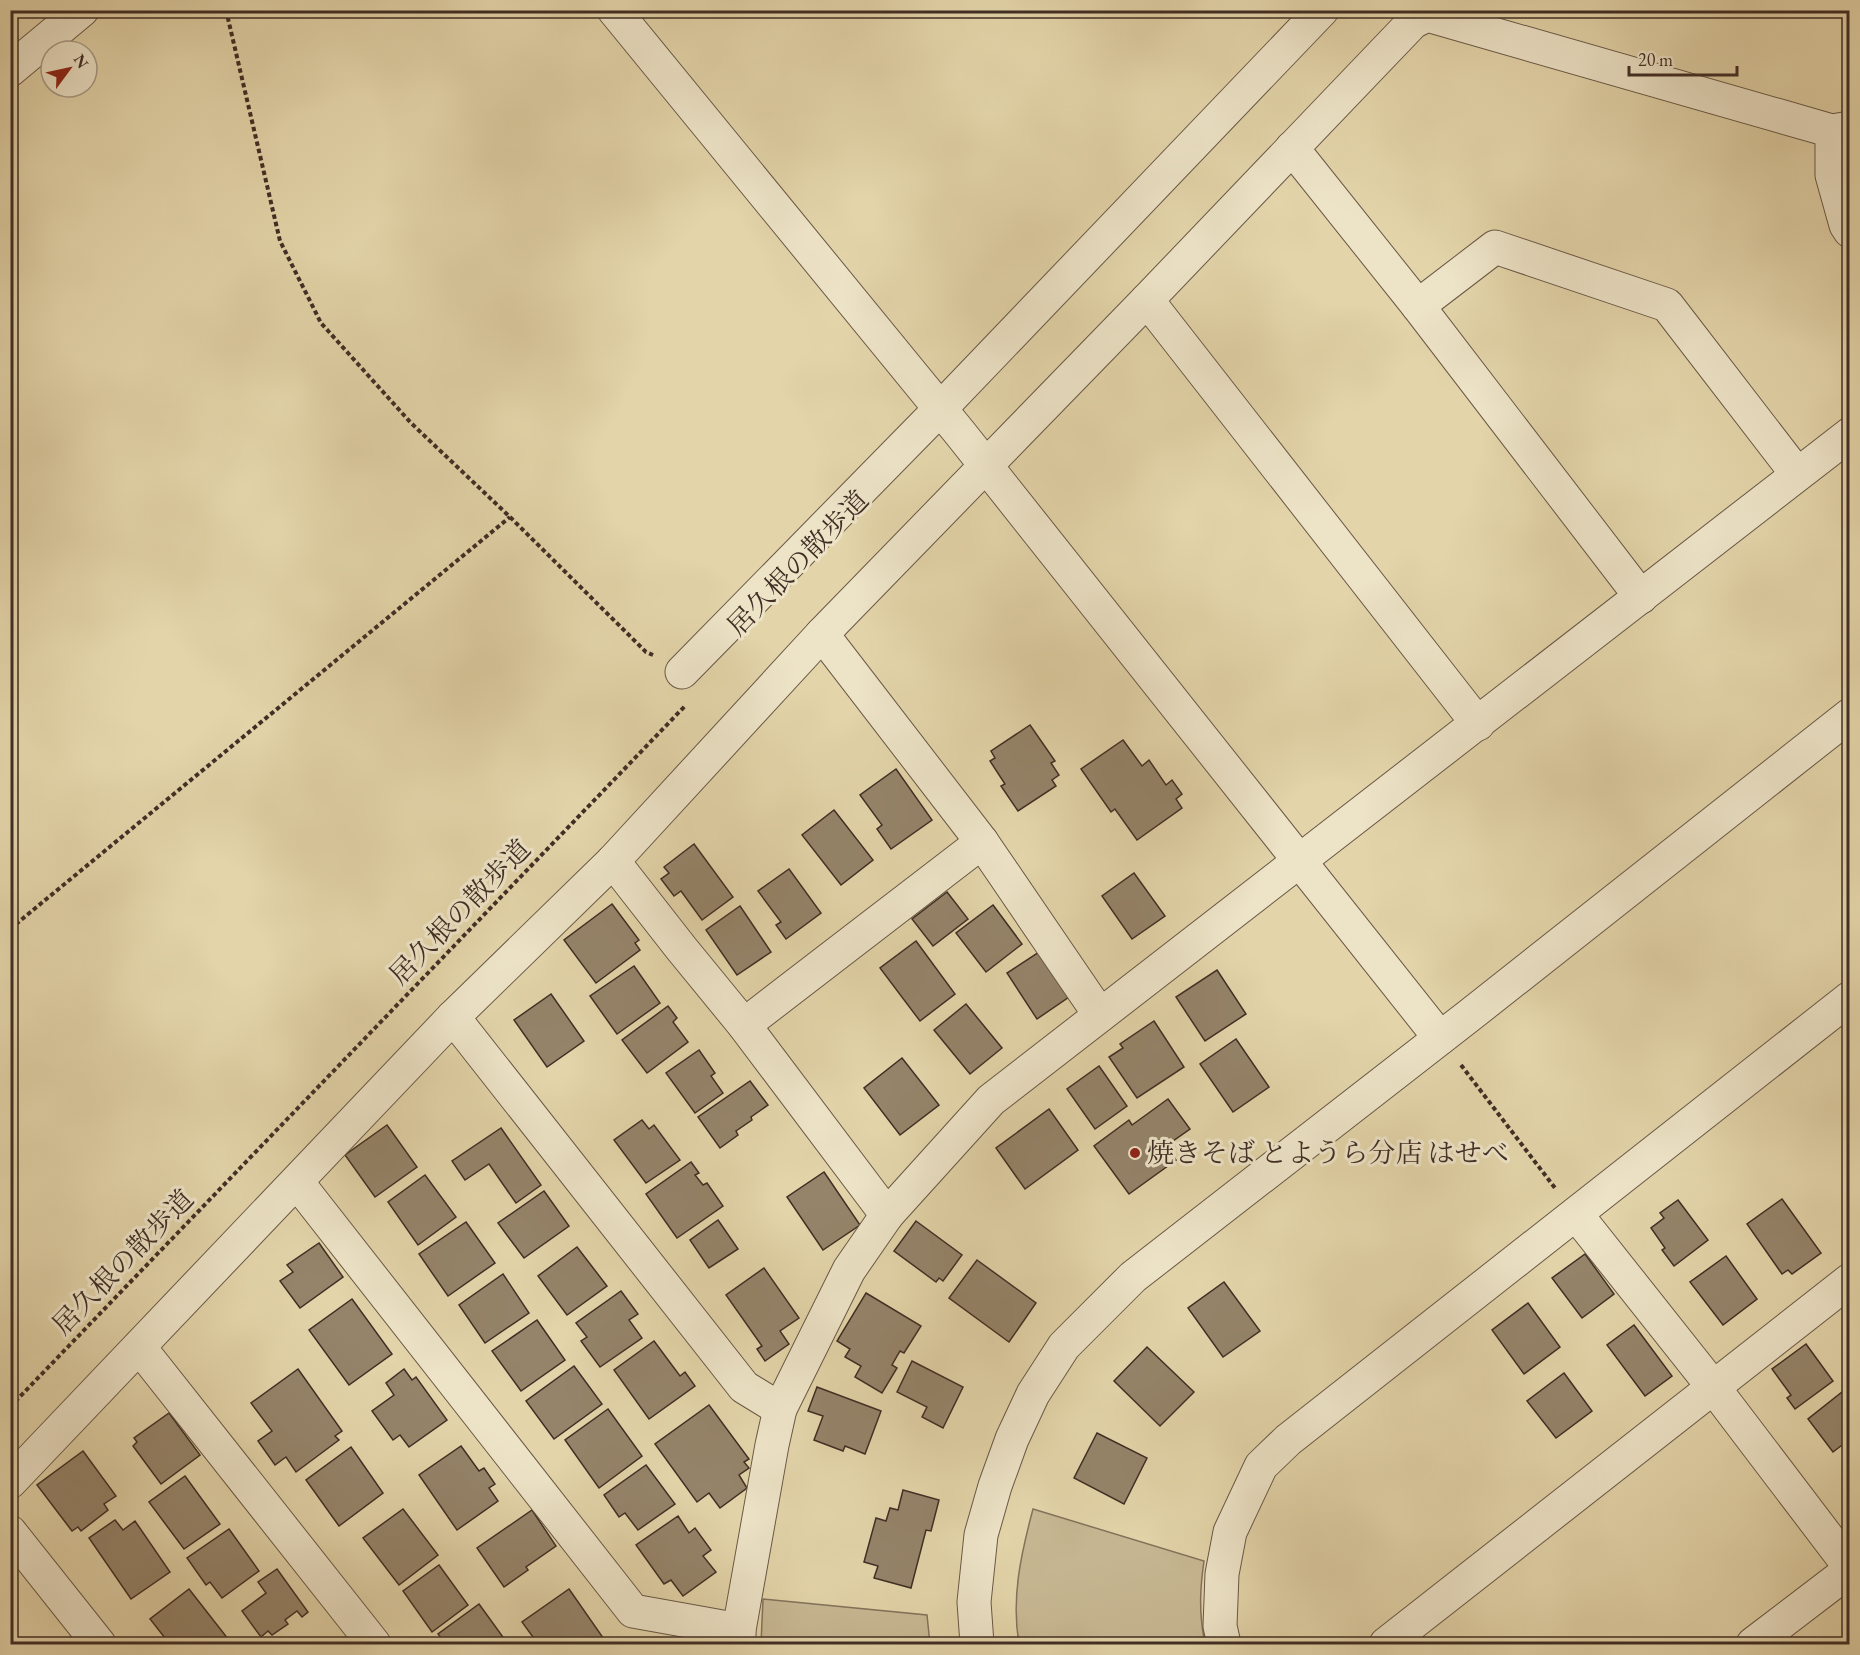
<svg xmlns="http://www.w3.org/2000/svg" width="1860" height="1655" font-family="'EB Garamond','Noto Serif JP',serif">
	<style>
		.green { fill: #c7b893; stroke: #84735c; stroke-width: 1.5 }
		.building { fill: #95846a; stroke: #402e25; stroke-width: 1.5 }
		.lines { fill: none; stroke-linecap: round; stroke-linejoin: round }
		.minor-casing { stroke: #695846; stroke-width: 35 }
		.path { stroke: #402e25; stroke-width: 4; stroke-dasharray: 4.5 3; stroke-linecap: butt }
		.minor { stroke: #ede3c7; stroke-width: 33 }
		.poi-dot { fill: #8f2418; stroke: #ede3c7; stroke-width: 2 }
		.labels { text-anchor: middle; stroke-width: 6; stroke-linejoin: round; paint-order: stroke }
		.street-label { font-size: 27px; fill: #402e25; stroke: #ede3c7 }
		.poi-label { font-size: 27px; fill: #402e25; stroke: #ede3c7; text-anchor: start }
	</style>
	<rect width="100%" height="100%" fill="#e3d4a9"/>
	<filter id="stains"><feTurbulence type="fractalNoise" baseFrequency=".00333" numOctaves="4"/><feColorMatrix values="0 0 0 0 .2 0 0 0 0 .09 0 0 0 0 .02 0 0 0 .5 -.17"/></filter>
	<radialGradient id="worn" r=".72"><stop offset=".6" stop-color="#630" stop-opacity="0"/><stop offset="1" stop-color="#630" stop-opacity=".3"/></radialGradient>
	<g class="green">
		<path d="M1033 1509 1204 1561C1200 1589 1199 1610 1204 1639L1169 1644H1019C1011 1598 1021 1554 1033 1509Z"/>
		<path d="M763 1599 927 1615 930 1644H761Z"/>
	</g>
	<g class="building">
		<path d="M1030 725 1055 761 1051 763 1059 775 1052 780 1056 786 1018 811 1001 786 1005 784 990 761 995 758 991 751Z"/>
		<path d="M1123 740 1142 766 1149 760 1166 785 1172 780 1182 794 1176 799 1182 808 1137 840 1115 809 1111 812 1081 769Z"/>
		<path d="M896 769 932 820 891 849 877 829 882 825 860 795Z"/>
		<path d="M834 810 873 860 841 885 802 835Z"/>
		<path d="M694 844 733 897 702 920 681 891 674 896 661 879 669 873 664 867Z"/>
		<path d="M789 869 821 913 786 939 776 925 781 922 758 891Z"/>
		<path d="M1134 873 1165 916 1132 939 1102 896Z"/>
		<path d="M947 892 968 919 933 946 912 919Z"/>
		<path d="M612 904 639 940 635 943 640 950 596 983 564 940Z"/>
		<path d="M993 905 1022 944 986 972 956 933Z"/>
		<path d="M740 906 771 952 737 975 706 930Z"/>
		<path d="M916 941 955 994 920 1021 880 968Z"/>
		<path d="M1039 952 1069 997 1037 1019 1007 973Z"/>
		<path d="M634 966 660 1003 617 1034 590 996Z"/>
		<path d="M1217 970 1246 1014 1205 1041 1176 997Z"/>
		<path d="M551 994 584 1041 547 1067 514 1020Z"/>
		<path d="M966 1004 1002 1048 970 1074 934 1030Z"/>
		<path d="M668 1006 677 1018 673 1022 688 1042 647 1073 622 1040Z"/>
		<path d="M1154 1021 1184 1067 1137 1098 1109 1057 1123 1048 1120 1044Z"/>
		<path d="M1236 1039 1269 1087 1233 1112 1200 1064Z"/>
		<path d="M699 1050 715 1073 711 1076 723 1093 695 1113 666 1073Z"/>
		<path d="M902 1058 939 1105 900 1135 864 1088Z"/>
		<path d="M1099 1066 1127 1106 1095 1129 1067 1089Z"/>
		<path d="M750 1081 768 1105 751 1117 752 1120 736 1131 738 1135 720 1148 698 1117Z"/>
		<path d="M1168 1099 1190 1129 1166 1146 1176 1160 1129 1194 1094 1146 1129 1120 1132 1125Z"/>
		<path d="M1049 1109 1078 1150 1025 1189 996 1148Z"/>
		<path d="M642 1120 649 1129 654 1125 680 1160 646 1183 614 1140Z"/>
		<path d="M387 1125 417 1167 375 1197 345 1155Z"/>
		<path d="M501 1128 541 1185 516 1203 489 1164 465 1180 452 1161Z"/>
		<path d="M691 1162 699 1173 695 1175 703 1185 707 1183 723 1206 677 1238 646 1194Z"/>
		<path d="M824 1172 860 1225 823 1250 787 1197Z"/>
		<path d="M425 1175 456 1217 418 1245 388 1202Z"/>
		<path d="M544 1191 569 1226 524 1258 498 1223Z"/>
		<path d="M1782 1199 1821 1253 1792 1274 1788 1270 1782 1274 1747 1224Z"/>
		<path d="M1678 1200 1708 1240 1674 1266 1662 1250 1665 1248 1651 1228 1664 1218 1660 1213Z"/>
		<path d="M718 1220 738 1249 709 1268 690 1240Z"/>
		<path d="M916 1221 962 1255 943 1281 939 1278 936 1282 894 1251Z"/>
		<path d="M466 1222 495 1263 448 1296 419 1254Z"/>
		<path d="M319 1243 343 1277 300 1308 280 1281 293 1272 287 1265Z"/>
		<path d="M577 1247 607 1286 567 1315 538 1276Z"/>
		<path d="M1585 1254 1614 1294 1582 1318 1552 1278Z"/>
		<path d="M1726 1256 1757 1299 1723 1325 1690 1282Z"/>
		<path d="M977 1260 1036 1303 1009 1342 949 1298Z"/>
		<path d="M764 1268 799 1318 780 1331 789 1344 765 1361 757 1349 762 1346 726 1295Z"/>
		<path d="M503 1274 529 1313 485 1343 459 1305Z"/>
		<path d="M1224 1282 1260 1331 1223 1357 1188 1308Z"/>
		<path d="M621 1291 638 1314 629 1320 642 1338 600 1367 581 1341 587 1337 576 1323Z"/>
		<path d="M866 1293 921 1326 904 1353 900 1351 892 1365 897 1368 882 1393 855 1377 861 1366 845 1357 850 1349 837 1341Z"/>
		<path d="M352 1299 392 1354 349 1385 309 1330Z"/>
		<path d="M1528 1303 1560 1347 1524 1374 1492 1330Z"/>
		<path d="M537 1320 565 1360 521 1391 492 1351Z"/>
		<path d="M1634 1325 1672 1376 1645 1396 1607 1345Z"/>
		<path d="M654 1341 680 1376 685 1372 695 1386 649 1419 614 1370Z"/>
		<path d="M1806 1344 1833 1381 1795 1409 1787 1398 1791 1395 1772 1369Z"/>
		<path d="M1147 1347 1194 1392 1160 1426 1114 1381Z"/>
		<path d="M912 1361 963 1387 943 1428 922 1417 927 1407 897 1392Z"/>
		<path d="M574 1366 602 1404 554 1439 526 1401Z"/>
		<path d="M298 1369 342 1431 335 1436 339 1440 296 1472 286 1457 275 1465 258 1441 272 1431 251 1403Z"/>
		<path d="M404 1369 412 1380 416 1377 447 1420 409 1447 400 1435 393 1440 372 1411 394 1395 386 1383Z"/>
		<path d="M1564 1373 1592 1411 1556 1438 1527 1401Z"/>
		<path d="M817 1387 881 1411 865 1454 845 1446 843 1451 814 1440 823 1416 808 1411Z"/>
		<path d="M1847 1388 1850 1392V1439L1833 1452 1808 1419Z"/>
		<path d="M709 1405 749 1459 744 1462 749 1468 739 1475 747 1488 720 1508 709 1493 697 1502 655 1444Z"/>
		<path d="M608 1409 642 1456 599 1488 565 1440Z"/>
		<path d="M169 1413 200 1455 161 1484 133 1446 137 1442 134 1438Z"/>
		<path d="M1097 1433 1147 1458 1124 1504 1074 1478Z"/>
		<path d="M461 1446 479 1471 484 1468 495 1484 489 1488 498 1501 457 1530 419 1475Z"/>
		<path d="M351 1447 383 1493 339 1526 306 1480Z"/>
		<path d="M83 1451 116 1496 104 1504 108 1510 81 1531 78 1527 72 1531 37 1485Z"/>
		<path d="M646 1465 675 1504 638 1530 625 1513 619 1517 604 1495Z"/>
		<path d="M185 1476 220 1524 184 1549 149 1502Z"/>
		<path d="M903 1490 939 1500 931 1531 926 1530 911 1588 874 1578 878 1566 864 1562 876 1518 886 1521 890 1508 898 1510Z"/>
		<path d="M403 1509 438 1555 399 1585 363 1538Z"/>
		<path d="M532 1510 556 1546 526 1567 528 1570 504 1587 477 1548Z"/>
		<path d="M678 1516 689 1533 695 1528 711 1550 703 1556 716 1572 683 1596 671 1580 664 1584 636 1545Z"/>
		<path d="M115 1520 123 1530 135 1521 170 1572 131 1599 89 1538Z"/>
		<path d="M229 1529 259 1571 222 1598 210 1582 206 1585 187 1558Z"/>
		<path d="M439 1565 468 1605 432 1632 403 1591Z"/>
		<path d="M277 1569 308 1612 302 1617 297 1611 285 1620 288 1624 272 1635 268 1631 261 1637 242 1611 266 1593 258 1582Z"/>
		<path d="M189 1589 232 1644H163L161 1642 165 1638 150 1619Z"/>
		<path d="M569 1589 606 1642 603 1644H538L522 1622Z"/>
		<path d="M479 1604 508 1644H446L438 1634Z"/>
	</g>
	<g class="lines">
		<defs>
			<g id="minor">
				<path d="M614 10 960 433 1440 1038"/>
				<path d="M10 70 82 10"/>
				<path d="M1832 131V175L1846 225 1850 231"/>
				<path d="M1292 148 1418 306 1641 597"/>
				<path d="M1147 300 1478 724"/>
				<path d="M1418 306 1495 247 1667 305 1797 474"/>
				<path d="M822 634 982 842 1100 1015"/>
				<path d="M682 672 940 409 1322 10"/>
				<path d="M613 861 681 948 744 1025 887 1215"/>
				<path d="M453 1017 744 1387 780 1409"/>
				<path d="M744 1025 982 842"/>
				<path d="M297 1182 633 1611 739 1630"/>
				<path d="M1576 1214 1714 1388 1850 1567"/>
				<path d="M140 1348 374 1644"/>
				<path d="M10 1482 453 1017 613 861 822 634 1147 300 1413 22 1427 15 1832 131 1850 128"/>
				<path d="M10 1532 99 1644"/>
				<path d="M739 1644V1630L772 1445 780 1409 849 1270 887 1215 991 1100 1850 434"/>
				<path d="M977 1644 974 1602 981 1535 995 1486 1012 1439 1033 1394 1064 1346 1133 1277 1470 1015 1850 715"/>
				<path d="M1224 1644 1220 1626 1222 1574 1230 1532 1261 1466 1288 1440 1850 998"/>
				<path d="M1386 1644 1850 1280"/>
				<path d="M1753 1644 1850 1570"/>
			</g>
		</defs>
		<use href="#minor" class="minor-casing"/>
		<g class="path">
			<path d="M226 10 280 241 321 323 411 423 510 517 646 652 653 655"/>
			<path d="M10 929 510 517"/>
			<path d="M1461 1065 1555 1188"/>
			<path d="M10 1407 685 706"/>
		</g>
		<use href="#minor" class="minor"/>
	</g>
	<circle class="poi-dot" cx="1135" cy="1153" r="6"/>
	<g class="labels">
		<g class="street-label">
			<text transform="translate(798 563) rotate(-46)" y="9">居久根の散歩道</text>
			<text transform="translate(460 912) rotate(-46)" y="9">居久根の散歩道</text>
			<text transform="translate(123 1262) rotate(-46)" y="9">居久根の散歩道</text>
		</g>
		<g class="poi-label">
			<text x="1147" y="1162">焼きそば とようら分店 はせべ</text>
		</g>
	</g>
	<rect width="1860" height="1655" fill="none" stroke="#e3d4a9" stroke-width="36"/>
	<rect x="12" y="12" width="1836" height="1631" fill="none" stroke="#402e25" stroke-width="3"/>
	<rect x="18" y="18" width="1824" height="1619" fill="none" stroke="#402e25" stroke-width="1.5"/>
	<g transform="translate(69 69) rotate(57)"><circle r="28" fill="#ede3c7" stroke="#a89b86" stroke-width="1.5"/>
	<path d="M0-4.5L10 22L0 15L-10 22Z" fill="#8f2418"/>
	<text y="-9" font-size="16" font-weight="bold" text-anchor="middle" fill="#402e25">N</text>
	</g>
	<path d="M1629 66v9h108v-9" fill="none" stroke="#402e25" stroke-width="3"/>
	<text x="1638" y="66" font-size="18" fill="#402e25" stroke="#ede3c7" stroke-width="4.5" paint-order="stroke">20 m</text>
	<rect width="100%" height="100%" filter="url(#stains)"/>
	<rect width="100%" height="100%" fill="url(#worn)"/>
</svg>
